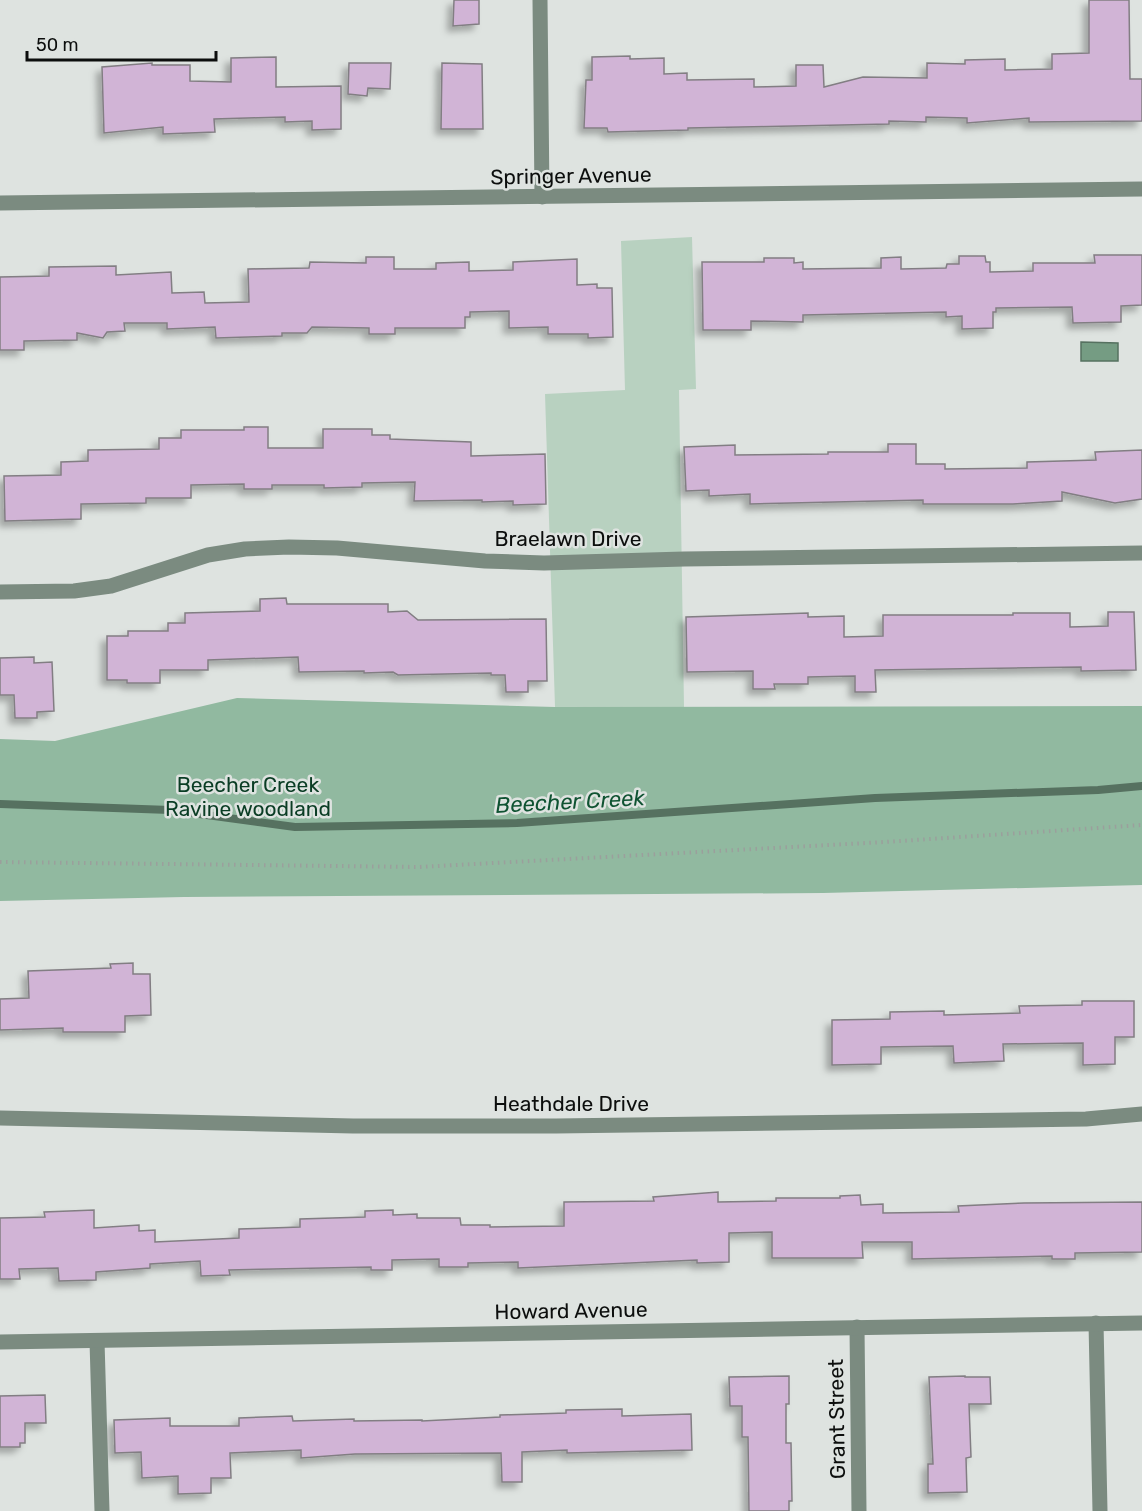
<svg xmlns="http://www.w3.org/2000/svg" width="1142" height="1511" font-family="Rubik,sans-serif">
	<style>
		.green { fill: #b8d1c0 }
		.forest { fill: #91b9a0 }
		.water { fill: #759c83; stroke: #567160; stroke-width: 1.5 }
		.lines { fill: none; stroke-linecap: round; stroke-linejoin: round }
		.stream { stroke: #567160; stroke-width: 8 }
		.building { fill: #d1b4d6; stroke: #827e83; stroke-width: 1.5; filter: url(#shadow) }
		.path { stroke: #9b9f9c; stroke-width: 4; stroke-dasharray: 1.5 4.5; stroke-linecap: butt }
		.minor { stroke: #7b8b80; stroke-width: 15 }
		.labels { text-anchor: middle; stroke-width: 5; stroke-linejoin: round; paint-order: stroke }
		.street-label { font-size: 21px; fill: #0c0e0d; stroke: #dee3e0 }
		.park-label { font-size: 21px; fill: #0a3d24; stroke: #dee3e0 }
		.water-label { font-size: 22px; font-style: italic; fill: #0f5332; stroke: #dee3e0 }
	</style>
	<defs>
		<filter id="shadow"><feDropShadow dx="-5.5" dy="5.5" stdDeviation="3" flood-color="#0004"/></filter>
	</defs>
	<rect width="100%" height="100%" fill="#dee3e0"/>
	<path class="green" d="M692 237 696 389 679 390 684 707H555L545 394 625 390 621 241Z"/>
	<path class="forest" d="M237 698 555 707 1142 706V885L823 893 184 897 0 901V739L55 741Z"/>
	<path class="water" d="M1081 342 1118 343V361H1081Z"/>
	<g class="lines">
		<path class="stream" d="M0 804 170 810 295 827 517 823 875 798 1098 790 1142 786"/>
	</g>
	<g class="building">
		<path d="M454 0H479V24L453 26Z"/>
		<path d="M1089 0H1129L1130 79H1142V121L1029 122V118L967 123V118L926 117V122L889 121V124L688 128V130L608 132 607 128H584L586 80H592V57L630 56V59L664 58V74L687 73V80L754 79V87L796 86V65H823L824 87 863 77 927 78V63L965 64V60L1005 59V70L1052 69V54L1089 53Z"/>
		<path d="M276 57V87L341 86V129L312 130V121L285 122V117L214 119 215 132 163 134V127L104 133 102 67 152 63V65H190V81L231 82V58Z"/>
		<path d="M349 63H391L390 89 368 88 367 96 348 94Z"/>
		<path d="M442 63 482 64 483 129H441Z"/>
		<path d="M1094 255H1142V305L1121 306V322L1073 323 1072 307 996 308V312H993V328L962 329V316L946 317V312L803 315V322L751 321V330H703L702 262H764V258H794V263L803 262V269L881 268V258L901 257V269L946 268 947 264H959V256H985L986 262H990V272L1033 271V263H1095Z"/>
		<path d="M366 257H394V269H436V263L469 262V271L513 270V262L577 259V285L597 284V288H612L613 337 588 338V334H548V327L509 328V311L470 312V317H465V328H395V334H369V328L312 327 307 333H282V336L216 338 215 327 167 329V323H124L125 331 107 332 103 338 77 333V340L24 341V350H0V277L49 276V267L116 266V275L171 272 172 293 204 292 205 303 249 302 248 269 309 268 310 262 366 263Z"/>
		<path d="M244 427H268V448H323V429H372V435H390V439L471 442V456L545 454 546 504 513 505V501L482 502V500L414 501 415 482 362 483V487L324 488V485H272V489H244V484L191 485V498H146V503L81 504V519L5 521 4 476 61 475V462L88 461V450L159 449V438H181V430H244Z"/>
		<path d="M888 444H916V464H945V469L1027 468V462L1096 460 1095 452 1142 450V499L1115 503 1062 492V501L1013 504H923V500L750 504V494L709 496V490L686 491 684 447 735 445V455L828 454V452H888Z"/>
		<path d="M286 598 287 604H388V612L407 611 418 620 546 619 547 681H528V692H506L505 675H491V673L398 675 393 672 364 673V671L299 672 298 657 208 660V670H160V683H127V680H107V636H128V631H168V623H185V613L260 611V599Z"/>
		<path d="M1108 612H1134L1136 670 1081 671V667L875 670 876 692H855V676L808 677V684H774L775 689H753V671L687 672 686 617 808 613V617L844 616V637L883 636V615H1013V613H1070V627L1108 626Z"/>
		<path d="M34 657V663L52 662 54 711 37 712V718H15L14 695H0V658Z"/>
		<path d="M133 963V974H150L151 1015 125 1016V1032H63V1028L0 1030V999L29 998 28 971 111 968 110 964Z"/>
		<path d="M1082 1001H1134V1037H1115V1064L1083 1065V1043L1003 1044 1004 1061 954 1063 953 1046 881 1047V1064L832 1065V1020L890 1019V1012L944 1011V1015L1020 1013 1019 1006 1082 1005Z"/>
		<path d="M718 1192V1202L776 1201V1198H840V1196L860 1195 861 1205 883 1204V1213L959 1212 958 1206 1024 1203 1142 1202V1252L1075 1253V1259H1052V1256L912 1259V1242H862L863 1258H772V1232L729 1233V1262L697 1263V1260L518 1268V1262L468 1263V1267H439V1259L392 1260V1270H371V1267L229 1270 230 1275 201 1276 200 1261 150 1264V1268L96 1272V1280L59 1281 58 1268 19 1269 20 1279H0V1218L45 1217 44 1212 94 1210V1228L139 1225V1231L155 1230V1242L239 1238V1229L300 1227V1219L365 1217V1211L393 1210V1215L417 1214V1218H460L461 1225H490V1227L564 1226V1202L654 1201 653 1197Z"/>
		<path d="M789 1376V1404H786V1443H791L792 1501H789V1511H749L748 1437H742V1406H730L729 1377Z"/>
		<path d="M965 1376V1377H990L991 1404H969L971 1457 966 1458 967 1492 928 1493V1464H933L929 1377Z"/>
		<path d="M45 1395 46 1423H25V1443H20V1447H0V1396Z"/>
		<path d="M622 1409V1416L691 1414 692 1450 567 1453V1450L522 1452V1482H502L501 1453 355 1454 301 1458V1450L230 1453 231 1478H211V1493L178 1494V1476L142 1478 141 1452 115 1453 114 1420 170 1418V1426H239V1418L292 1416 293 1421 354 1419V1421L422 1420V1421L500 1417V1415L566 1413V1410Z"/>
	</g>
	<g class="lines">
		<path class="path" d="M0 862 419 867 885 842 1142 825"/>
		<g class="minor">
			<path d="M540 0 542 197"/>
			<path d="M0 203 1142 189"/>
			<path d="M0 592 74 591 111 586 208 555 245 549 289 547 337 548 485 561 544 563 684 559 1142 553"/>
			<path d="M0 1118 353 1126H556L1086 1119 1142 1114"/>
			<path d="M1096 1323 1100 1511"/>
			<path d="M857 1327 859 1511"/>
			<path d="M97 1341 102 1511"/>
			<path d="M0 1342 1142 1323"/>
		</g>
	</g>
	<g class="labels">
		<g class="street-label">
			<text transform="translate(571 176) rotate(-1)" y="7">Springer Avenue</text>
			<text x="568" y="546">Braelawn Drive</text>
			<text x="571" y="1111">Heathdale Drive</text>
			<text transform="translate(571 1311) rotate(-1)" y="7">Howard Avenue</text>
			<text transform="translate(837 1419) rotate(-91)" y="7">Grant Street</text>
		</g>
		<g class="park-label">
			<text x="248" y="792">Beecher Creek<tspan x="248" dy="24">Ravine woodland</tspan></text>
		</g>
		<g class="water-label">
			<text transform="translate(570 801) rotate(-3)" y="8">Beecher Creek</text>
		</g>
	</g>
	<path d="M27 51v9h189v-9" fill="none" stroke="#0c0e0d" stroke-width="3"/>
	<text x="36" y="51" font-size="18" fill="#0c0e0d" stroke="#dee3e0" stroke-width="4.5" paint-order="stroke">50 m</text>
</svg>
